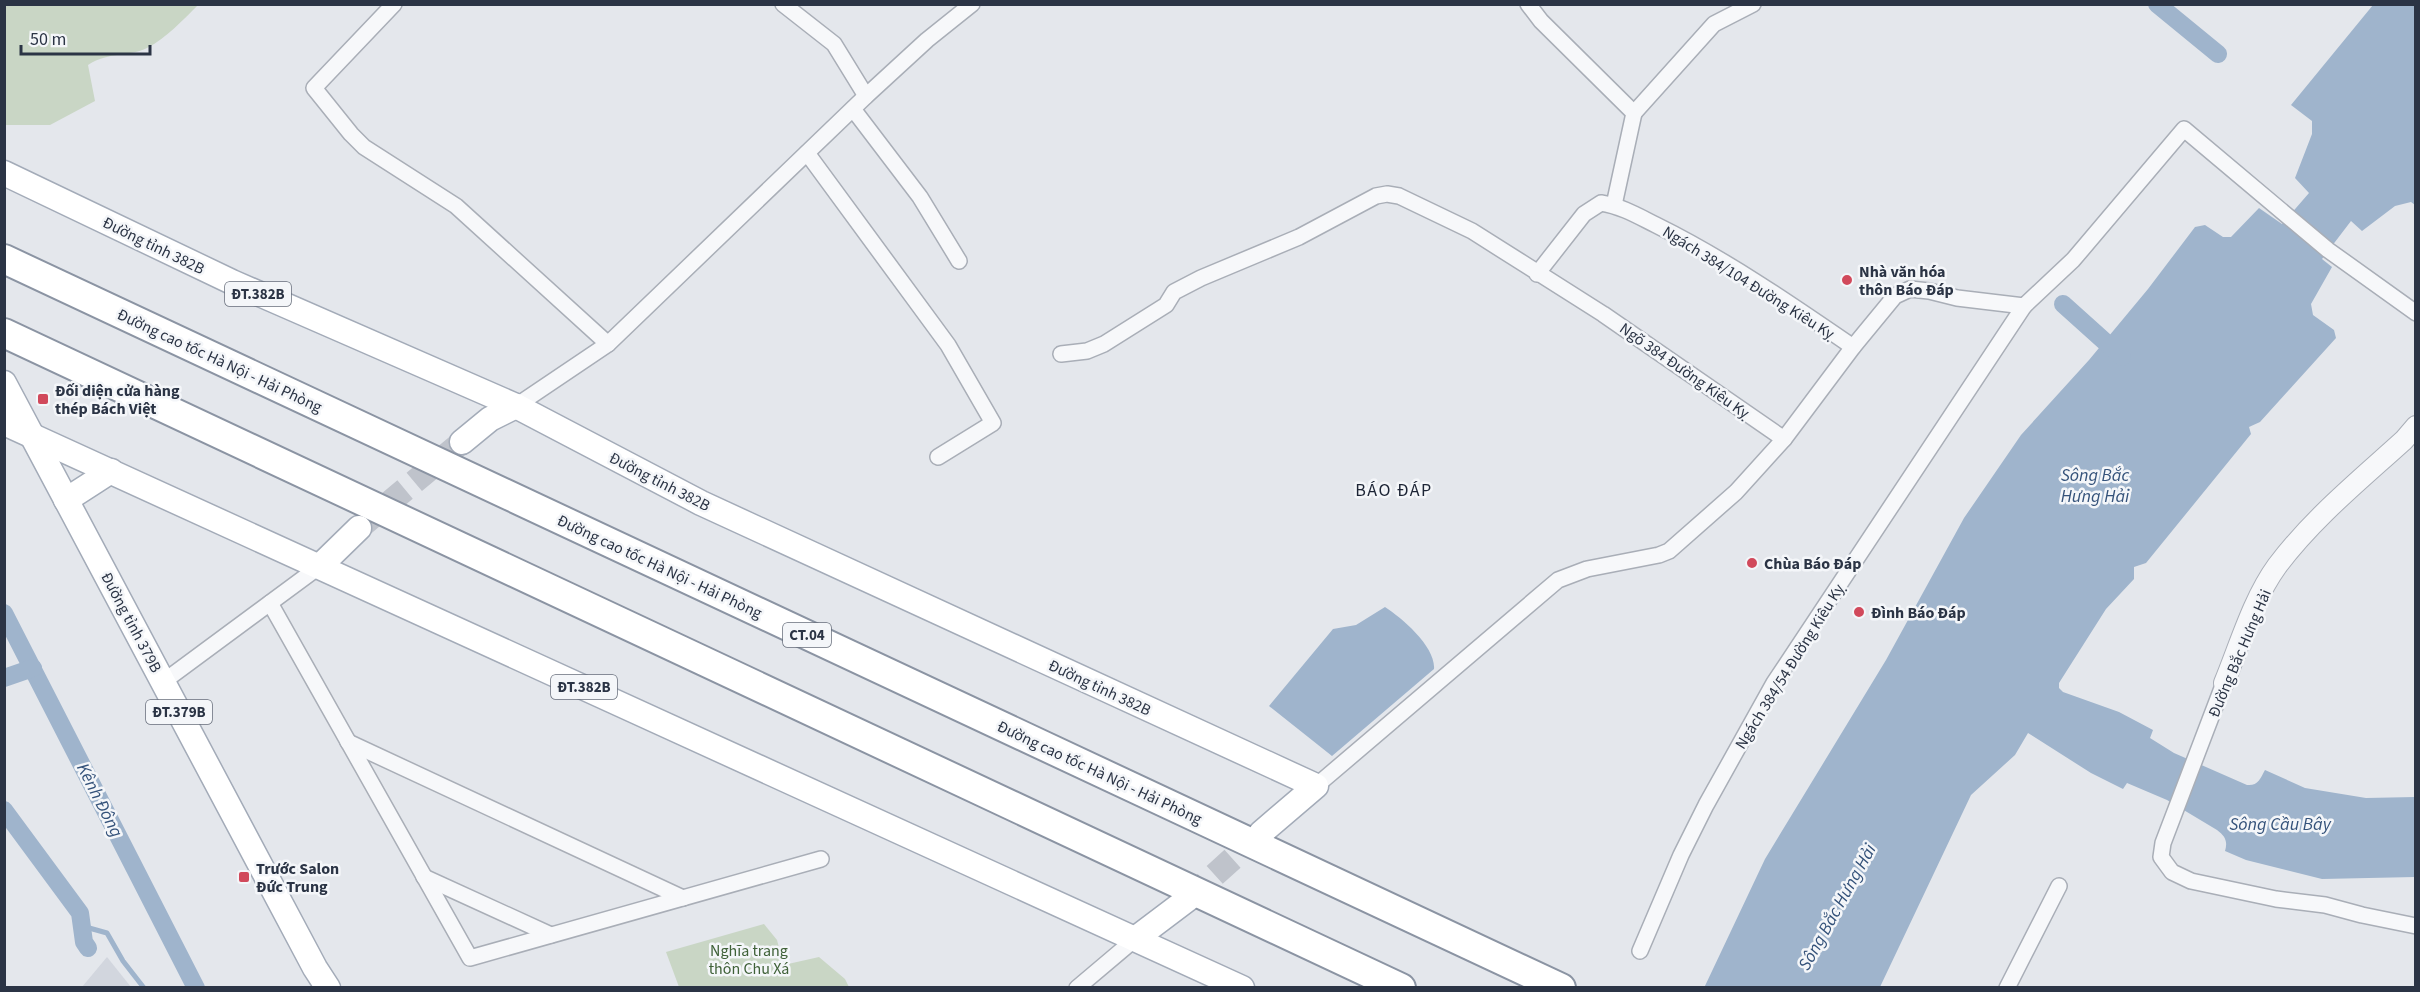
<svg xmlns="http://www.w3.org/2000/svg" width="2420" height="992" font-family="'Source Sans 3',sans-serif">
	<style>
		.built { fill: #d2d6de }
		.green { fill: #c9d6c5 }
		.water { fill: #9fb4cc }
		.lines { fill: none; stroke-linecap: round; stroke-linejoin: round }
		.stream { stroke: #9fb4cc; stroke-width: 5 }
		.canal { stroke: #9fb4cc; stroke-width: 18 }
		.primary-tunnel { stroke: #bfc3cb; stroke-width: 24; stroke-dasharray: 24 12; stroke-linecap: butt }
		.minor-casing { stroke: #a9aeb7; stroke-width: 18 }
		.tertiary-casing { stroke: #a9aeb7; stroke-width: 22 }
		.primary-casing { stroke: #a3abb8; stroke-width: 27 }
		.motorway-casing { stroke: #8b94a3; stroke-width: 32 }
		.minor { stroke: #f7f8fa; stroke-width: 15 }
		.tertiary { stroke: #f7f8fa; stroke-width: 20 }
		.primary { stroke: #fff; stroke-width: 24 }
		.motorway { stroke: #fff; stroke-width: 28 }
		.poi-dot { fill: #d1495b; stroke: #f4f6f9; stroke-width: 2 }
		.labels { text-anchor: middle; stroke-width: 5; stroke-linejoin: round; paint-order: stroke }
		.shield { fill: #f4f6f9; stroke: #676e7b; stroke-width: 1.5 }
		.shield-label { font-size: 15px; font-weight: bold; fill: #2b3445 }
		.street-label { font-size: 16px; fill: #2b3445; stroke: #f4f6f9 }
		.poi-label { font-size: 16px; font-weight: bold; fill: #2b3445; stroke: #f4f6f9; text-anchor: start }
		.park-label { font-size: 16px; fill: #3f6138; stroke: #f4f6f9 }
		.water-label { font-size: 18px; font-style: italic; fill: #34527a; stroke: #f4f6f9 }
		.neighbourhood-label { font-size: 18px; letter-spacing: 1.5px; fill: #1d2536; stroke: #f4f6f9 }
	</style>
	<rect width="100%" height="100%" fill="#e4e7ec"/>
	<path class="built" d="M107 957 131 987H82Z"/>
	<g class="green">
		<path d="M5 4H198V5C183 20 166 38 147 48 129 57 110 51 88 65L95 101 50 125H5Z"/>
		<path d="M764 924 777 940 782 959 788 964 819 957 845 979 849 987H679L666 952Z"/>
	</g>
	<g class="water">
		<path d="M2373 5H2415V205L2411 202 2395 206 2362 231 2351 221 2322 259 2332 267 2311 304 2313 315 2334 330 2336 338 2260 422 2249 427 2251 434 2146 563 2134 567V579L2106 609 2059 683V688L2063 692 2119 712 2153 730 2150 738 2174 753 2247 785C2258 786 2260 779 2265 770L2305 788 2366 798 2415 797V877L2322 879 2246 860 2225 851C2228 841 2225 836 2217 830L2167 800 2127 783 2123 789 2091 773 2028 733 2015 755 1971 795 1880 987 1704 988 1765 859 1886 660 1964 518 2021 435 2089 360 2148 289 2195 227 2205 225 2223 237H2231L2259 208 2282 224 2309 193 2295 178 2312 134V121L2291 105Z"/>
		<path d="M1385 607C1402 618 1436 647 1434 669L1332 756 1269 706 1333 629 1356 625Z"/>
	</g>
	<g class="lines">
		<path class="stream" d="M82 926 107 933 123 961 144 988"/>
		<g class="canal">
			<path d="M2157 4 2218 54"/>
			<path d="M2063 304 2122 357"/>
			<path d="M4 613 196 988"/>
			<path d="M4 678 33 668"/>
			<path d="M4 810 80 913 84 942 88 948"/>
		</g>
		<g class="primary-tunnel">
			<path d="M359 528 462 442"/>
			<path d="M1188 899 1261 833"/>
		</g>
		<defs>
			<g id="minor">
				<path d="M394 4 314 88 351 134 364 147 456 206 608 344"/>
				<path d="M783 4 834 44 866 96"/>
				<path d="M1528 4 1541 21 1634 113 1614 205"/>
				<path d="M853 109 920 197 959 261"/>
				<path d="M1634 113 1714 24 1753 4"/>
				<path d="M807 153 948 345 993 423 938 457"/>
				<path d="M1537 274 1584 214 1601 203C1621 206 1638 216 1656 225 1725 259 1789 303 1853 347"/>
				<path d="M1061 354 1087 351 1104 344 1166 305 1174 292 1201 278 1299 237 1376 196 1387 194 1399 196 1472 231 1603 314 1784 439 1736 492 1669 551 1659 555 1587 569 1558 580 1316 786"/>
				<path d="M516 406 608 344 866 96 927 40 972 4"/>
				<path d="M1784 439 1853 347 1895 296 1910 289 1929 291 1957 298 2024 306 2073 260 2184 129 2328 250 2416 313"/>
				<path d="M270 603 470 958 821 859"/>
				<path d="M163 682 320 566"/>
				<path d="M2224 683 2163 843 2161 857 2172 872 2191 881 2276 899 2325 905 2362 915 2416 926"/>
				<path d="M348 742 683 898"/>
				<path d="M424 877 551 935"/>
				<path d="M1640 951 1681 855 1706 805 1774 683 2024 306"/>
				<path d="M1077 988 1135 939"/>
				<path d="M2007 988 2059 886"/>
			</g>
			<path id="tertiary" d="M2224 683C2240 644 2253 599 2277 566 2313 518 2360 480 2404 440L2416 426"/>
			<g id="primary">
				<path d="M4 173 232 282 516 406 701 503 1316 786 1261 833"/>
				<path d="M4 383 315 968 328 988"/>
				<path d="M4 423 1242 988"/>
				<path d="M462 442 490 419 516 406"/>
				<path d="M66 500 111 471"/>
				<path d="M320 566 359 528"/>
				<path d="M1135 939 1188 899"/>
			</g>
			<g id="motorway">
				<path d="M4 259 1561 988"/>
				<path d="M4 333 1401 988"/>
			</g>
		</defs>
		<use href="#minor" class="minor-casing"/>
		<use href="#tertiary" class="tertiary-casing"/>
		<use href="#primary" class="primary-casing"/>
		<use href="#motorway" class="motorway-casing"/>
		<use href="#minor" class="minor"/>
		<use href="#tertiary" class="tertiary"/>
		<use href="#primary" class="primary"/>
		<use href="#motorway" class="motorway"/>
	</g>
	<g class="poi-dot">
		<circle cx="1847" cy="280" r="6"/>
		<rect x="37" y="393" width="12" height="12" rx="3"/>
		<circle cx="1752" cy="563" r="6"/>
		<circle cx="1859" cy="612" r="6"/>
		<rect x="238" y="871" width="12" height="12" rx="3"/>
	</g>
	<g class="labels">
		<g class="shield">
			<rect x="225" y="282" width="66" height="24" rx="4.5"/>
			<rect x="783" y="623" width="48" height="24" rx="4.5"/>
			<rect x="551" y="675" width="66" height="24" rx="4.5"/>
			<rect x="146" y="700" width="66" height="24" rx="4.5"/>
		</g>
		<g class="shield-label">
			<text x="258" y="299">ĐT.382B</text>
			<text x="807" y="640">CT.04</text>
			<text x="584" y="692">ĐT.382B</text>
			<text x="179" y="717">ĐT.379B</text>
		</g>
		<g class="street-label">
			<text transform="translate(154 245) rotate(26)" y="6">Đường tỉnh 382B</text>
			<text transform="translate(1749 282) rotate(32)" y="6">Ngách 384/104 Đường Kiêu Kỵ</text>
			<text transform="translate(220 360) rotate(25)" y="6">Đường cao tốc Hà Nội - Hải Phòng</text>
			<text transform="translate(1685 370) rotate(35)" y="6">Ngõ 384 Đường Kiêu Kỵ</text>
			<text transform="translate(660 481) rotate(27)" y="6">Đường tỉnh 382B</text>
			<text transform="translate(660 566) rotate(25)" y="6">Đường cao tốc Hà Nội - Hải Phòng</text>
			<text transform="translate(132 622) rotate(62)" y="6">Đường tỉnh 379B</text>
			<text transform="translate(2239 653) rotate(-67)" y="6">Đường Bắc Hưng Hải</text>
			<text transform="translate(1789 666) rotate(-58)" y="6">Ngách 384/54 Đường Kiêu Kỵ</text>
			<text transform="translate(1100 687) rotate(25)" y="6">Đường tỉnh 382B</text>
			<text transform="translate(1100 772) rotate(25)" y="6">Đường cao tốc Hà Nội - Hải Phòng</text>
		</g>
		<g class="poi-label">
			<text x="1859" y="277">Nhà văn hóa<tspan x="1859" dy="18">thôn Báo Đáp</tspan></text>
			<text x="55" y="396">Đối diện cửa hàng<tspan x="55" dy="18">thép Bách Việt</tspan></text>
			<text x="1764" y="569">Chùa Báo Đáp</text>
			<text x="1871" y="618">Đình Báo Đáp</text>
			<text x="256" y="874">Trước Salon<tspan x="256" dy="18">Đức Trung</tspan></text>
		</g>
		<g class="park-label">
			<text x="749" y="956">Nghĩa trang<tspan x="749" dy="18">thôn Chu Xá</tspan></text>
		</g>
		<g class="water-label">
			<text x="2095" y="481">Sông Bắc<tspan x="2095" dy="21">Hưng Hải</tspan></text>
			<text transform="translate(100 800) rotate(63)" y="6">Kênh Đông</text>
			<text x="2280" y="830">Sông Cầu Bây</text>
			<text transform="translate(1837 907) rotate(-61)" y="6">Sông Bắc Hưng Hải</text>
		</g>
		<g class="neighbourhood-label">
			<text x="1394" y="496">BÁO ĐÁP</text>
		</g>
	</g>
	<rect width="2420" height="992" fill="none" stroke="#2b3445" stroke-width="12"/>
	<path d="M21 45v9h129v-9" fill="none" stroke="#2b3445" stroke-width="3"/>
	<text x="30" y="45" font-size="18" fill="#2b3445" stroke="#f4f6f9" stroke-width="4.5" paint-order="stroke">50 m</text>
</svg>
